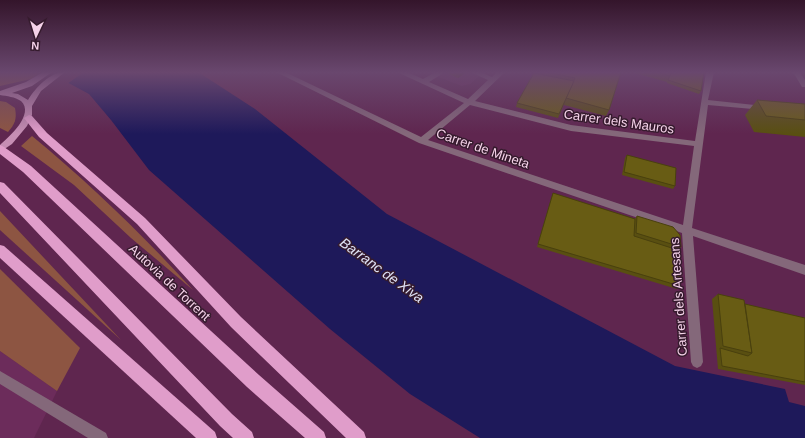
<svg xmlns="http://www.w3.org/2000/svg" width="805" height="438" font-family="Arial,sans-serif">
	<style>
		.built { fill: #6c2c5b }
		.green { fill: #8d5542 }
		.water { fill: #1e195a }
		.pier { fill: #5f264f }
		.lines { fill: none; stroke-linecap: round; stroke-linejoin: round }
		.minor { fill: #84687a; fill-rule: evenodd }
		.major { fill: #c68eb4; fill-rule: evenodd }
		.highway { fill: #e09dca; fill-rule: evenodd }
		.wall { fill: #594f11 }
		.shaded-wall { fill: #49400e }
		.building { fill: #685c14; stroke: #49400e }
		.labels { text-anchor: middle; stroke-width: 3; stroke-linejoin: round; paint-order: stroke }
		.street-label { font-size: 13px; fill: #f5d2e9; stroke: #351b2d }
		.water-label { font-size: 14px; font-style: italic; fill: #dfe2f7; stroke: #351b2d }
	</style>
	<rect width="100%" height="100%" fill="#5f264f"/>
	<g class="built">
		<path d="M425 72H484L470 84 462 86Z"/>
		<path d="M0 351 57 391 34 438H0Z"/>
	</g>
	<g class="green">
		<path d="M0 72H41L31 79 0 86Z"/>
		<path d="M0 101 6 102 15 108C17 119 15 124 8 132L0 128Z"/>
		<path d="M32 136C89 183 143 235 193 290L131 238 74 185 21 146Z"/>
		<path d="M0 211 121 340 0 230Z"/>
		<path d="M0 269 80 348 57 391 0 351Z"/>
	</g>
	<path class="water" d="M48 72H198L255 109 387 214 675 366 785 389 789 402 805 406V438H480L410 394 330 329 149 170 111 120 89 94Z"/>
	<path class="pier" d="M46 72H84L67 84Z"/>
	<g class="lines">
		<g class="minor">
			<path d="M276 72H285L421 137 464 103 397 72H407L423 79 436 72H445L429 82 468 99 488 80 470 72H480L492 77 497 72H505L475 101 571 125 695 141 706 72H714L708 100 765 106 769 108 765 110 708 105 692 228 805 265V275L693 236 703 362 701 366 697 368 693 366 691 362 682 233 419 143ZM470 105 571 131 694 146 683 225 428 140Z"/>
			<path d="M793 72H800L805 80V87H802Z"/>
			<path d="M0 371 106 433 108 438H88L0 384Z"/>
		</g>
		<path class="major" d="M43 72H52L32 86 12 93 18 94 28 100C36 87 50 72 65 72L41 91 32 106V115L27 126 12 144 0 152V145C9 137 35 114 21 101 15 97 7 96 0 95V91L26 82Z"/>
		<g class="highway">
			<path d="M29 115 32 116 47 133 145 218 241 317 364 432 366 438H346L231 327 137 224 39 137 24 118Z"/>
			<path d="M0 145 4 147 31 166 259 375 324 432 326 438H305L247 387 23 172 0 154Z"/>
			<path d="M0 182 4 183 232 414 252 432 254 438H233L220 426 0 193Z"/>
			<path d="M0 245 4 246 215 432 217 438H196L0 258Z"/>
		</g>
	</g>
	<g class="wall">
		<path d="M449 72H466L458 78 449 74Z"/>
		<path d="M534 72H621L609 110 606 116 564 105 565 102 558 118 516 107 517 103Z"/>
		<path d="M635 72H704L701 91 699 94 667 83V82L635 73Z"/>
		<path d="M801 72H805V77Z"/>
		<path d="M757 100 805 104V137L754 132 745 115Z"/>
		<path d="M627 155 675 186 673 189 622 175 625 158Z"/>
		<path d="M553 193 635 219 637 216 681 247 678 250 680 286 677 289 537 247Z"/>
		<path d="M718 294 745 304 805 318V385L718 369 712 299Z"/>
	</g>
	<path class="shaded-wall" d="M462 72H466L458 78 459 75Z"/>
	<g class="building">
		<path d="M452 72H462L459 75Z"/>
		<path d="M546 72H621L609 110 566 98 575 78Z"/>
		<path d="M658 72H672L670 76Z"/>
		<path d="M672 72H704L701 91 668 80Z"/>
		<path d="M534 73 574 81 559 114 517 103Z"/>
		<path d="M757 100 805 104V120L766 116Z"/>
		<path d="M627 155 676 168 675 186 624 172Z"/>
		<path d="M553 193 635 219 634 236 678 250 680 286 538 244Z"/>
		<path d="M637 216 673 227 680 235 681 247 636 233Z"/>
		<path d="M718 294 744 300 752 353 723 346Z"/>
		<path d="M745 304 805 318V382L722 366 720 348 748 356 752 353Z"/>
	</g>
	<linearGradient id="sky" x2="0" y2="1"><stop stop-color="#34152b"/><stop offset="0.54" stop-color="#69476e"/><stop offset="1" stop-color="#69476e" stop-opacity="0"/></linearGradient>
	<rect width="805" height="134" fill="url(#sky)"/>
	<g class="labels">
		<g class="street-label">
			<text transform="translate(619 121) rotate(8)" y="5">Carrer dels Mauros</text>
			<text transform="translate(483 148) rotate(19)" y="5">Carrer de Mineta</text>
			<text transform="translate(170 282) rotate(43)" y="5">Autovia de Torrent</text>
			<text transform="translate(678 297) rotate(-94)" y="5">Carrer dels Artesans</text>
		</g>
		<g class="water-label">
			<text transform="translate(382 270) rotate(36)" y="5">Barranc de Xiva</text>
		</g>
	</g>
	<g transform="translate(36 36) rotate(184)" stroke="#351b2d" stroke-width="3" paint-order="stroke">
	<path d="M0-3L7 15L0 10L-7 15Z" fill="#f5d2e9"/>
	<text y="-6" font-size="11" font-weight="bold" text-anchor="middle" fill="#f5d2e9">N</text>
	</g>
</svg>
